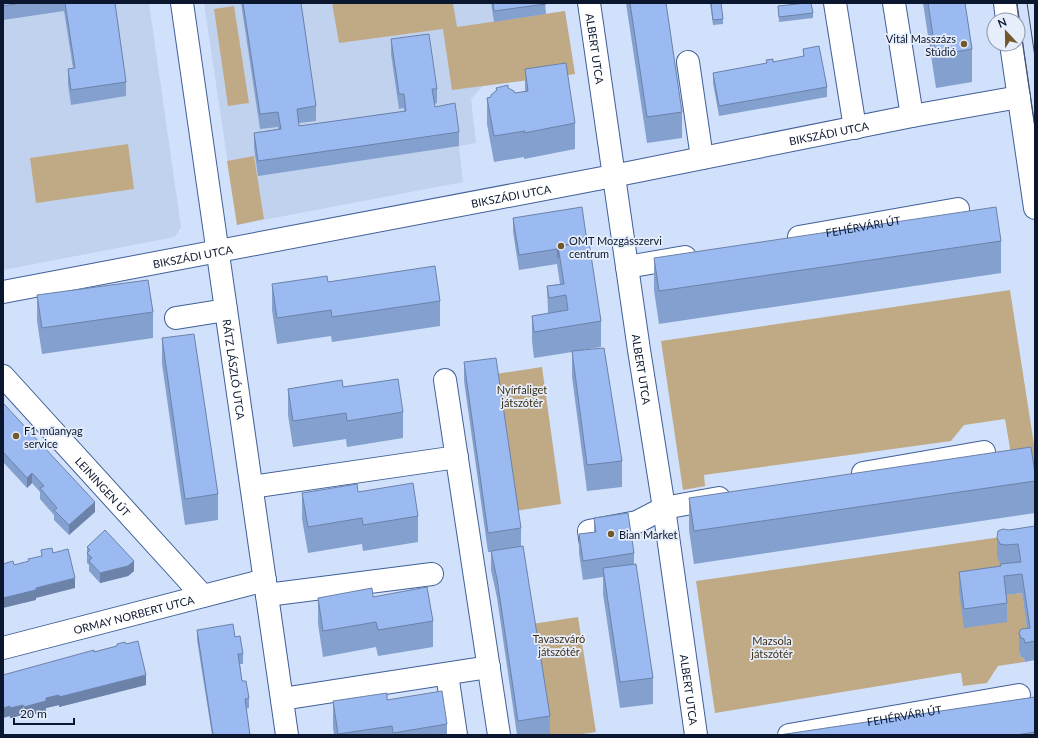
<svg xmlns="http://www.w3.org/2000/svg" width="1038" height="738" font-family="Lato,sans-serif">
	<rect width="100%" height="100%" fill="#d1e1fb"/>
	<!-- built -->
	<path fill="#c1d2ee" d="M3,3H149L181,227L175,237L3,270Z
		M204,3H544L546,14L565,11L575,74L483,86L471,99L476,143L459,146L463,182L237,225Z"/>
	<!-- green -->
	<path fill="#c0aa85" d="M332,3H453L457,27L565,11L575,74L452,90L443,29L339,43Z
		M234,6L249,103L228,106L214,9Z
		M128,144L134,189L36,203L30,158Z
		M254,156L264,219L237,225L227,161Z
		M1010,290L1035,451V462L1013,466L1005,419L964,425L951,441L704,475L705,486L683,490L661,341Z
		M542,367L561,504L515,511L496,374Z
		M1035,532L1006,564L1004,595L1022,593L1030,647L1020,650L1019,652L1021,657L1024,658L1025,662L998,666L987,683L963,686L961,673H958L715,713L696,581Z
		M578,617L596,732L576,735H550L532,624Z"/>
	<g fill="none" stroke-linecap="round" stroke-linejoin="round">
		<defs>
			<g id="minor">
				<path id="s1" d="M182,3L287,735"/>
				<path id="s2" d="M589,3L639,350L664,508L696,735"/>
				<path d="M835,3L855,128"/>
				<path d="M894,3L912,116"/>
				<path d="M1005,3L1007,20"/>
				<path d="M1011,44L1035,208"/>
				<path d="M688,62L702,158"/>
				<path id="s3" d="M799,237L958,209"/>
				<path d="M627,267L685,257"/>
				<path id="s4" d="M3,292L613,176L912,116L1019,97"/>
				<path d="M176,318L226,310"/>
				<path id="s5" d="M3,376L203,596"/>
				<path d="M445,380L499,735"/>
				<path d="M863,473L984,452"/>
				<path d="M252,487L457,457"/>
				<path d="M592,551L589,531L637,522L664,508L719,498"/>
				<path d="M267,595L432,574"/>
				<path id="s6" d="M3,648L265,580"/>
				<path d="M447,674L456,735"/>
				<path d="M282,699L489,667"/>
				<path id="s7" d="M789,735L1019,695"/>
			</g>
		</defs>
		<!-- minor casing -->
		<use href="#minor" stroke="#406098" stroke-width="24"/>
		<!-- minor -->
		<use href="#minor" stroke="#fff" stroke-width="22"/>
		<!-- tram -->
		<path stroke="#435169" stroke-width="1" d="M1017,3L1035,127
			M1027,3L1035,57"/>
	</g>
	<!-- wall -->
	<path fill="#84a0cf" d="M3,3H115L126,82V96L71,105L68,84V69L73,68L64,11L3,20Z
		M241,3H301L316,106V121L299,123V126L404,111V108L399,109L391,54V39L437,89V103L434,104L435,107L459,132V146L258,176L254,148V133L278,129V127L260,129Z
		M491,3H545L546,14L494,22Z
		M626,3H666L682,112V138L647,143Z
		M710,3H721L723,19V24L713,25Z
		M923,3H965L972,49V82L936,88Z
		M778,6L813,13V18L779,22Z
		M803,49L827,87V97L719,116L713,83V73L766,64V60L773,62L803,57Z
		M525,69L575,123V149L524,159V157L494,162L487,124V98L491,97L496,90V88H508L515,93L525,92Z
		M513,218L587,242L601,321V347L583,350L622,461V487L587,491L572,377V352L534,358L532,341V316L548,313L547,286L560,284L557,264L519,270L513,232Z
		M1001,241V273L659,324L654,290V258Z
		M328,282L440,301V326L332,342L331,336L277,344L272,310V284Z
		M37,295L153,312V338L42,354L37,321Z
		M162,338L218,494V520L185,525L162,364Z
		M464,362L521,528V546L550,716V735H517L497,598L491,570V552H488L464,381Z
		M343,387L403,412V438L347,447L346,439L293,447L288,415V389Z
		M3,403L95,512L69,535L54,520V515L40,499V492L32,483L27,488L3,462Z
		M1035,474V513L694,564L689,530V498Z
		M358,492L418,516V542L363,551L362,544L308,553L302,519V493Z
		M594,518L634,553V564L653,678V704L620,708L603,594V577L583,580L579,553V534L594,532Z
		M1035,526V660L1025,662L1024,658L1021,657L1019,652V633L1027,628L1022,593L1006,595L1007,603V622L964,628L959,591V572L1000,566L1004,564L1000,563L997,557V538L1009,530Z
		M87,547L134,571L128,576L100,583L89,571V565L87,563Z
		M373,597L433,621V647L378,656L376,647L323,657L318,624V598Z
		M197,630L235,637L243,654V664H240L242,681L249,698V708L246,709L250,735H212L197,640Z
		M117,644H126L146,685L59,707V705L46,708V711L24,717L23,715L10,718L3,675L117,646Z
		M1035,697V735H779Z
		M387,700L447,724V735H334L333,727V701Z"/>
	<!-- shaded-wall -->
	<path fill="#6c82a9" d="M32,473V483L27,488V478Z
		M95,502V512L69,535V525Z
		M134,561V571L128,576L100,583V573Z
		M75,578V588L36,598V600L3,608V598L36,588Z
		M146,675V685L59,707V697Z
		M59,695V705L46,708V711L24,717V707L46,698Z
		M23,705V715L10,718V708Z
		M10,706V716L3,718V708Z"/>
	<!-- building -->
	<path fill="#9abaf1" stroke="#6c82a9" d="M3,3H21L3,6Z
		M65,3H115L126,82L71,90L68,69L75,68Z
		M243,3H301L316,106L297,109L299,126L406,111L404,94H399L391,39L429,34L437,89H432L435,107L455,103L459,132L258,161L254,133L281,129L278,112L260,114Z
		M493,3H545L546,4L494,11Z
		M630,3H666L682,112L647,117Z
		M711,3H721L723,19L713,20Z
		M806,3H811L813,13L779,17L778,6Z
		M928,3H965L972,49L936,55Z
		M819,46L827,87L719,106L713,73L767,63L766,60L773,59V62L804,56L803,49Z
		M566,63L575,123L524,133L525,131L494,136L487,98L491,97V95L497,90L496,88L508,85V88L514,91L515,93L528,91L525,69Z
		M582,207L587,242L558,246V258L557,249L519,255L513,218Z
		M996,207L1001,241L659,291L654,258Z
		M589,242L601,321L534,332L532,316L568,310L566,295L549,298L547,286L564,284L558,246Z
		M435,266L440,301L332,317L331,310L277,318L272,284L327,276L328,282Z
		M148,280L153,312L42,328L37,295Z
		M194,334L218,494L185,499L162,338Z
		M604,348L622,461L587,465L572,351Z
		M496,358L521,528L488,533L464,362Z
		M398,379L403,412L347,421L346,413L293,421L288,389L342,380L343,387Z
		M3,403L95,502L69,525L54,510L57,508L40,488L44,486L32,473L27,478L3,452Z
		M1031,447L1035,474V481L694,531L689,498Z
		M413,483L418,516L363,525L362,518L308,527L302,493L357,484L358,492Z
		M628,513L634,553L583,561L579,534L596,532L594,518Z
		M1035,526V641L1025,643L1024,639L1021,638L1019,633L1021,629L1030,628L1022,574L1004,576L1007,603L964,609L959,572L1001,566L1000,564L1021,562L1018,544L1006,545L1000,544L997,538L998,531L1003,529L1009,530Z
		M105,530L134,561L128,566L100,573L89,561L92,558L87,553L90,550L87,547Z
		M523,546L550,716L518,721L497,579L491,551Z
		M52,548L53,553L68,549L75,578L36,588V590L3,598V567H4L3,564L13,561L14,565L29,561L28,559L42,556L41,550Z
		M636,564L653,678L620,682L603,568Z
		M427,587L433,621L378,630L376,622L323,631L318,598L372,588L373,597Z
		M233,624L235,637L240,636L243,654H238L242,681H246L249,698L245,699L250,735H213L197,630Z
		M138,641L146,675L59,697V695L46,698V701L24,707L23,705L10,708V706L3,708V675L94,650V652L117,646V644L125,642L126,644Z
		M442,691L447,724L393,733L392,726L338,734L333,701L387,693V700Z
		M1035,697V732L1016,735H779Z"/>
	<!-- markers -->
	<g fill="#72592a" stroke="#e6edfb" stroke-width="1.5">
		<circle cx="964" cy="44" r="4"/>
		<circle cx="561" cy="246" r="4"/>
		<circle cx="16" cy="436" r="4"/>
		<circle cx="611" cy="534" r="4"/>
	</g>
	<g text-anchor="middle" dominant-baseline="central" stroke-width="3.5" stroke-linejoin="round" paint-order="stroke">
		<!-- poi labels -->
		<g font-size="11" fill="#0a172e" stroke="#e6edfb" text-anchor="start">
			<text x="956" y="38" text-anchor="end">Vitál Masszázs<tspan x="956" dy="13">Stúdió</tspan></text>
			<text x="569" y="240">OMT Mozgásszervi<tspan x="569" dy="13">centrum</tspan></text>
			<text x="24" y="430">F1 műanyag<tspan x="24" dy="13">service</tspan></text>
			<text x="619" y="534">Bian Market</text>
		</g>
		<!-- street labels -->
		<g font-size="11" fill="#0a172e" stroke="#e6edfb">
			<text stroke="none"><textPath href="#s2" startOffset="46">ALBERT UTCA</textPath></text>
			<text stroke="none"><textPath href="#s4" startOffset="841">BIKSZÁDI UTCA</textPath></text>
			<text stroke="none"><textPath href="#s4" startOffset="517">BIKSZÁDI UTCA</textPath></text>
			<text stroke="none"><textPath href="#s3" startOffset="65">FEHÉRVÁRI ÚT</textPath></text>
			<text stroke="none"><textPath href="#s4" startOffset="193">BIKSZÁDI UTCA</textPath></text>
			<text stroke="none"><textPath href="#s1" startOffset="370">RÁTZ LÁSZLÓ UTCA</textPath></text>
			<text stroke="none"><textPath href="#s2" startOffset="370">ALBERT UTCA</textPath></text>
			<text stroke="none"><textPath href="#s5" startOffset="149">LEININGEN ÚT</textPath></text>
			<text stroke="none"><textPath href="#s6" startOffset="135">ORMAY NORBERT UTCA</textPath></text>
			<text stroke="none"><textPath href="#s2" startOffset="694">ALBERT UTCA</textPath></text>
			<text stroke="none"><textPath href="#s7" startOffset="117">FEHÉRVÁRI ÚT</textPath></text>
		</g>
		<!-- park labels -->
		<g font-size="11" fill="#3d2e13" stroke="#e6edfb">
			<text x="522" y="389">Nyírfaliget<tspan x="522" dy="13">játszótér</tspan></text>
			<text x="559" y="638">Tavaszváró<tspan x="559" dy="13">játszótér</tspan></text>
			<text x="772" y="640">Mazsola<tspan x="772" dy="13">játszótér</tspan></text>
		</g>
	</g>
	<!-- border -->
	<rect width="1038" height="738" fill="none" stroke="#0a172e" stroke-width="8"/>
	<!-- north arrow -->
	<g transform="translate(1006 32) rotate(338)"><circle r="19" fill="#e6edfb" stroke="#8e97a9"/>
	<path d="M0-3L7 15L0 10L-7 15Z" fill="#72592a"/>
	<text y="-6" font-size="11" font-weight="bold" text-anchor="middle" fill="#0a172e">N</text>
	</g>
	<!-- scale -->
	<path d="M14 718v6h60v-6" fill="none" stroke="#0a172e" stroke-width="2"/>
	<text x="20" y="718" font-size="12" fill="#0a172e" stroke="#e6edfb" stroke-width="3" paint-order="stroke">20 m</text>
</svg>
